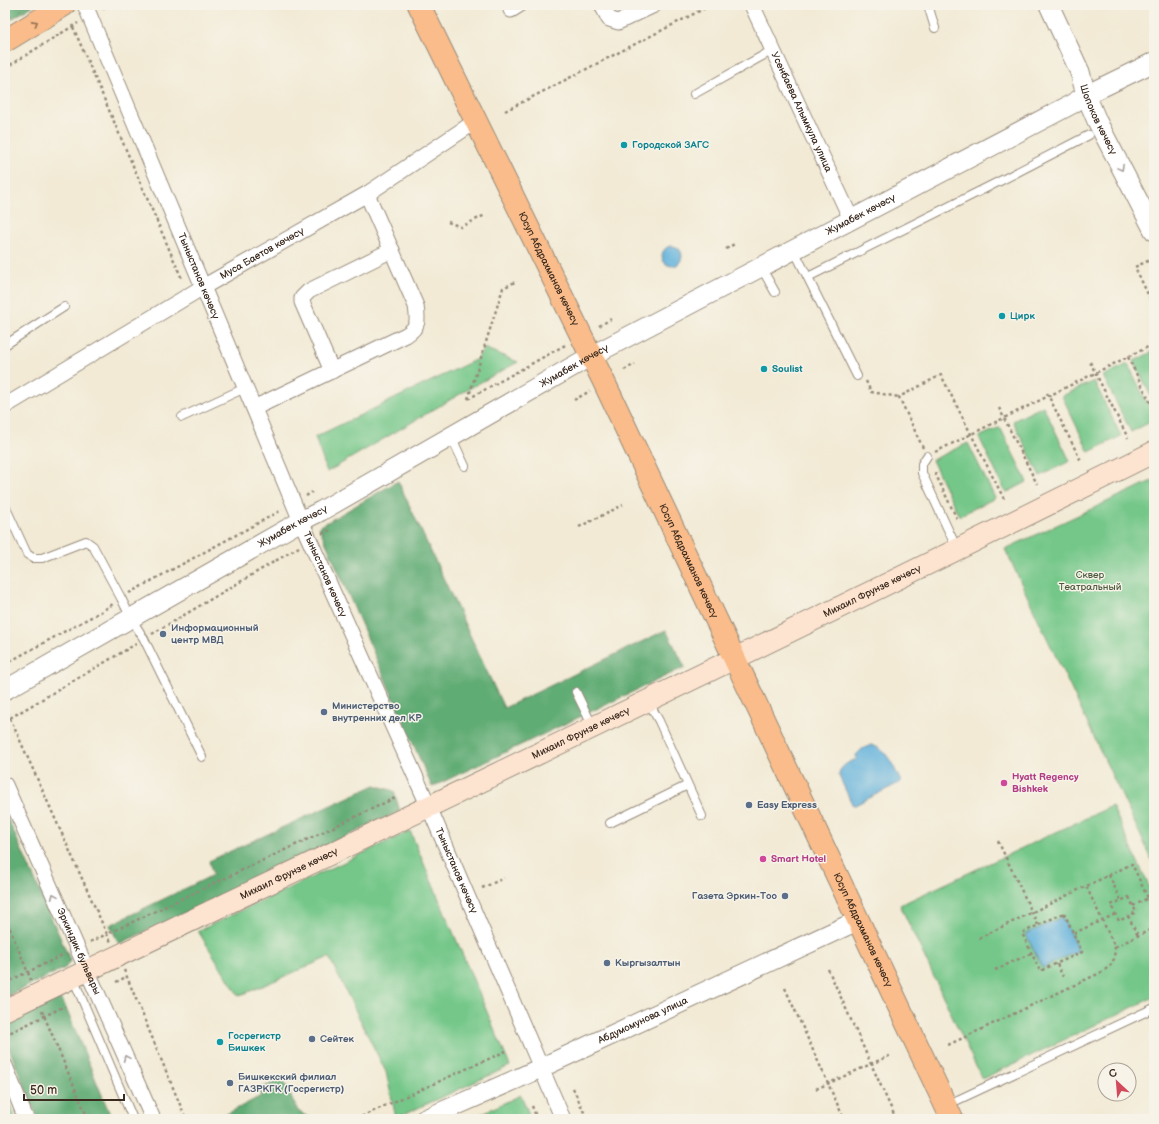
<svg xmlns="http://www.w3.org/2000/svg" width="1159" height="1124" font-family="'Balsamiq Sans',sans-serif">
	<rect width="100%" height="100%" fill="#f7f3e8"/>
	<filter id="ink" filterUnits="userSpaceOnUse"><feTurbulence type="fractalNoise" baseFrequency=".025" numOctaves="2"/><feDisplacementMap in="SourceGraphic" scale="8" xChannelSelector="R" yChannelSelector="G"/><feConvolveMatrix kernelMatrix="1 2 1 2 8 2 1 2 1" color-interpolation-filters="sRGB"/></filter>
	<filter id="wash" filterUnits="userSpaceOnUse"><feTurbulence type="fractalNoise" baseFrequency=".012" numOctaves="4" result="noise"/><feDisplacementMap in="SourceGraphic" scale="16" xChannelSelector="R" yChannelSelector="G"/><feGaussianBlur stdDeviation="0.9" result="paint"/><feColorMatrix in="noise" values="0 0 0 0 0 0 0 0 0 0 0 0 0 0 0 0 0 1.4 0 .05"/><feComposite in="paint" operator="in"/></filter>
	<g filter="url(#wash)">
		<rect width="100%" height="100%" fill="#f2ead5"/>
		<!-- green -->
		<path fill="#75c789" stroke="#587854" d="M484,348L518,362L472,387L327,472L315,437L477,359Z
			M1154,351V403L1134,361Z
			M1128,364L1154,417V420L1131,432L1103,376Z
			M1094,381L1121,436L1089,452L1062,396Z
			M1043,406L1070,461L1040,476L1013,421Z
			M1000,427L1027,482L1006,493L979,437Z
			M968,443L995,498L959,516L932,460Z
			M1154,480V864L1005,549Z
			M1112,806L1154,897V997L982,1079L900,905Z
			M410,831L510,1066L396,1118L386,1072L329,957L239,996L198,931Z
			M5,1093L16,1119H5Z
			M521,1095L531,1119H470Z"/>
		<!-- forest -->
		<path fill="#60ac75" stroke="#4e6b4a" d="M5,5H34L5,23Z
			M398,481L504,708L666,630L685,667L432,787L319,527Z
			M375,785L394,791L400,811L119,944L110,925L213,875L209,861Z
			M5,812L70,960L69,963L65,968L5,997Z
			M56,998L62,1000L65,1006L112,1119H38L5,1039V1022Z
			M283,1079L297,1109L298,1111L311,1119H221L223,1116L261,1096L259,1089Z"/>
		<!-- water -->
		<path fill="#60b1db" stroke="#4e6e7c" d="M662 256a10 10 0 1 1 20 0a10 10 0 1 1-20 0Z
			M871,745C888,749 894,768 901,782L853,806L839,776C839,766 849,762 857,759L856,755L862,749Z
			M1062,917L1078,951L1042,968L1026,934Z"/>
	</g>
	<g filter="url(#ink)">
		<g fill="none" stroke-linecap="round" stroke-linejoin="round">
			<defs>
				<path id="service" d="M928,5L935,28
					M694,94L773,50
					M794,250L857,376
					M761,267L775,292
					M808,277L1002,180L1089,135
					M5,345L39,323L64,307
					M182,417L245,388
					M451,436L465,466
					M927,456L922,464V473L957,549
					M5,506L27,554L33,558H42L86,541L93,546L121,598L131,618L144,639L202,757
					M576,692L593,727
					M648,701L659,721L702,816
					M610,823L688,785
					M73,978L133,1119
					M947,1105L1154,1008"/>
				<g id="minor">
					<path id="s1" d="M85,5L301,521L429,807L563,1119"/>
					<path d="M602,5L609,19L618,22L654,5"/>
					<path id="s2" d="M752,5L851,219"/>
					<path d="M511,10L519,5"/>
					<path d="M332,371L302,302V298L309,291L392,250"/>
					<path id="s3" d="M5,406L203,287L367,194L476,121"/>
					<path d="M254,408L406,335C419,327 418,320 416,306L367,194"/>
					<path id="s4" d="M5,785L153,1119"/>
					<path d="M5,1066L26,1119"/>
				</g>
				<g id="tertiary">
					<path id="s5" d="M1049,5L1080,72L1086,95L1097,121L1154,231"/>
					<path id="s6" d="M5,690L301,521L321,511L591,356L1072,104L1086,95L1154,62"/>
					<path id="s7" d="M425,1119L519,1078L859,920"/>
				</g>
				<g id="secondary">
					<path id="s8" d="M5,1010C389,826 773,642 1154,452"/>
				</g>
				<g id="primary">
					<path id="s9" d="M419,5L604,382L952,1119"/>
					<path d="M5,41L64,5"/>
				</g>
			</defs>
			<!-- service casing -->
			<use href="#service" stroke="#968a7a" stroke-width="10"/>
			<!-- minor casing -->
			<use href="#minor" stroke="#968a7a" stroke-width="17"/>
			<!-- tertiary casing -->
			<use href="#tertiary" stroke="#968a7a" stroke-width="21"/>
			<!-- secondary casing -->
			<use href="#secondary" stroke="#968a7a" stroke-width="23"/>
			<!-- primary casing -->
			<use href="#primary" stroke="#968a7a" stroke-width="24"/>
			<!-- path -->
			<path stroke="#968a7a" stroke-width="2.5" stroke-dasharray="3 3" stroke-linecap="butt" d="M17,5L20,11
				M102,9L109,5
				M73,27L182,279
				M5,68L78,23
				M505,111L711,5
				M448,222L461,227L485,215
				M726,249L736,243
				M1154,258L1135,267L1154,307
				M599,326L611,319
				M1128,357L1154,410
				M1090,362L1128,438
				M624,370L635,364
				M866,381L871,392L899,397
				M1047,393L1081,461
				M468,399L503,288L517,281
				M468,399L567,344
				M574,400L590,391
				M999,408L1037,484
				M923,448L899,397L941,375L1004,499
				M935,452L1154,344
				M935,473L958,521
				M306,496L312,492
				M579,527L623,505
				M322,534L330,530
				M129,593L282,510
				M152,634L299,547
				M5,664L104,610L113,604
				M5,707L107,934L397,797
				M5,721L136,644
				M998,841L1038,925
				M1109,875L1121,901
				M482,888L504,878
				M1129,897L1136,912L1119,921L1111,905Z
				M1133,906L1148,898
				M1064,913L1082,952L1040,971L1022,933Z
				M1128,916L1138,936
				M5,917L31,980
				M1074,933L1116,914
				M979,938L1132,864L1154,911
				M90,942L107,934L111,942
				M1115,947L1154,928
				M1057,964L1063,977
				M828,969L896,1119
				M124,970L186,1119
				M995,970L1032,953
				M116,982L126,977
				M5,983L65,954
				M785,988L844,1119
				M42,1011L88,1119
				M5,1035L65,1006
				M948,1045L1102,972L1110,966L1114,959L1115,947L1086,886
				M573,1088L587,1119
				M816,1089L891,1055
				M532,1106L537,1119
				M514,1114V1119
				M356,1119L506,1051"/>
			<!-- service -->
			<use href="#service" stroke="#fff" stroke-width="8"/>
			<!-- minor -->
			<use href="#minor" stroke="#fff" stroke-width="15"/>
			<!-- tertiary -->
			<use href="#tertiary" stroke="#fff" stroke-width="19"/>
			<!-- secondary -->
			<use href="#secondary" stroke="#fde4d0" stroke-width="21"/>
			<!-- primary -->
			<use href="#primary" stroke="#f9bc8a" stroke-width="22"/>
		</g>
		<!-- one-way arrows -->
		<defs><path id="oneway-chevron" d="M-2-3.5L2.5 0L-2 3.5" fill="none" stroke-width="1.6" stroke-linecap="round" stroke-linejoin="round"/></defs>
		<use stroke="#906c4f" href="#oneway-chevron" transform="translate(35 23) rotate(-31)"/>
		<g stroke="#a79f9a">
			<use href="#oneway-chevron" transform="translate(1121 168) rotate(62)"/>
			<use href="#oneway-chevron" transform="translate(54 896) rotate(-114)"/>
			<use href="#oneway-chevron" transform="translate(126 1058) rotate(-114)"/>
		</g>
	</g>
	<!-- markers -->
	<g fill="#0f9aa8" stroke="#f7f3e8" stroke-width="1.5">
		<circle cx="624" cy="145" r="4"/>
		<circle cx="1002" cy="316" r="4"/>
		<circle cx="764" cy="369" r="4"/>
		<circle cx="220" cy="1042" r="4"/>
	</g>
	<g fill="#5c6f8a" stroke="#f7f3e8" stroke-width="1.5">
		<circle cx="163" cy="634" r="4"/>
		<circle cx="324" cy="712" r="4"/>
		<circle cx="749" cy="805" r="4"/>
		<circle cx="785" cy="896" r="4"/>
		<circle cx="607" cy="963" r="4"/>
		<circle cx="312" cy="1039" r="4"/>
		<circle cx="230" cy="1083" r="4"/>
	</g>
	<g fill="#d1479c" stroke="#f7f3e8" stroke-width="1.5">
		<circle cx="1004" cy="783" r="4"/>
		<circle cx="763" cy="859" r="4"/>
	</g>
	<g text-anchor="middle" dominant-baseline="central" stroke-width="3" stroke-linejoin="round" paint-order="stroke">
		<!-- street labels -->
		<g font-size="10" fill="#3b2a1e" stroke="#f7f3e8">
			<text stroke="none"><textPath href="#s2" startOffset="118">Усенбаева Алымкула улица</textPath></text>
			<text stroke="none"><textPath href="#s5" startOffset="125">Шопоков көчөсү</textPath></text>
			<text stroke="none"><textPath href="#s6" startOffset="979">Жумабек көчөсү</textPath></text>
			<text stroke="none"><textPath href="#s3" startOffset="299">Муса Баетов көчөсү</textPath></text>
			<text stroke="none"><textPath href="#s9" startOffset="294">Юсуп Абдрахманов көчөсү</textPath></text>
			<text stroke="none"><textPath href="#s1" startOffset="294">Тыныстанов көчөсү</textPath></text>
			<text stroke="none"><textPath href="#s6" startOffset="655">Жумабек көчөсү</textPath></text>
			<text stroke="none"><textPath href="#s6" startOffset="331">Жумабек көчөсү</textPath></text>
			<text stroke="none"><textPath href="#s9" startOffset="618">Юсуп Абдрахманов көчөсү</textPath></text>
			<text stroke="none"><textPath href="#s1" startOffset="618">Тыныстанов көчөсү</textPath></text>
			<text stroke="none"><textPath href="#s8" startOffset="963">Михаил Фрунзе көчөсү</textPath></text>
			<text stroke="none"><textPath href="#s8" startOffset="639">Михаил Фрунзе көчөсү</textPath></text>
			<text stroke="none"><textPath href="#s1" startOffset="942">Тыныстанов көчөсү</textPath></text>
			<text stroke="none"><textPath href="#s8" startOffset="315">Михаил Фрунзе көчөсү</textPath></text>
			<text stroke="none"><textPath href="#s9" startOffset="1026">Юсуп Абдрахманов көчөсү</textPath></text>
			<text stroke="none"><textPath href="#s4" startOffset="182">Эркиндик бульвары</textPath></text>
			<text stroke="none"><textPath href="#s7" startOffset="239">Абдумомунова улица</textPath></text>
		</g>
		<!-- culture labels -->
		<g font-size="10" font-weight="bold" fill="#0d838f" stroke="#f7f3e8" text-anchor="start">
			<text x="632" y="145">Городской ЗАГС</text>
			<text x="1010" y="316">Цирк</text>
			<text x="772" y="369">Soulist</text>
			<text x="228" y="1036">Госрегистр<tspan x="228" dy="12">Бишкек</tspan></text>
		</g>
		<!-- park labels -->
		<g font-size="10" fill="#4c593e" stroke="#f7f3e8">
			<text x="1090" y="575">Сквер<tspan x="1090" dy="12">Театральный</tspan></text>
		</g>
		<!-- service labels -->
		<g font-size="10" font-weight="bold" fill="#4e5e75" stroke="#f7f3e8" text-anchor="start">
			<text x="171" y="628">Информационный<tspan x="171" dy="12">центр МВД</tspan></text>
			<text x="332" y="706">Министерство<tspan x="332" dy="12">внутренних дел КР</tspan></text>
			<text x="757" y="805">Easy Express</text>
			<text x="777" y="896" text-anchor="end">Газета Эркин-Тоо</text>
			<text x="615" y="963">Кыргызалтын</text>
			<text x="320" y="1039">Сейтек</text>
			<text x="238" y="1077">Бишкекский филиал<tspan x="238" dy="12">ГАЗРКГК (Госрегистр)</tspan></text>
		</g>
		<!-- hotel labels -->
		<g font-size="10" font-weight="bold" fill="#b23c85" stroke="#f7f3e8" text-anchor="start">
			<text x="1012" y="777">Hyatt Regency<tspan x="1012" dy="12">Bishkek</tspan></text>
			<text x="771" y="859">Smart Hotel</text>
		</g>
	</g>
	<!-- margin -->
	<rect width="1159" height="1124" fill="none" stroke="#f7f3e8" stroke-width="20"/>
	<!-- north arrow -->
	<g transform="translate(1117 1082) rotate(334)"><circle r="19" fill="#f7f3e8" stroke="#aca397"/>
	<path d="M0-3L7 15L0 10L-7 15Z" fill="#d1495b"/>
	<text y="-6" font-size="11" font-weight="bold" text-anchor="middle" fill="#3b2a1e">С</text>
	</g>
	<!-- scale -->
	<path d="M24 1094v6h100v-6" fill="none" stroke="#3b2a1e" stroke-width="2"/>
	<text x="30" y="1094" font-size="12" fill="#3b2a1e" stroke="#f7f3e8" stroke-width="3" paint-order="stroke">50 m</text>
</svg>
